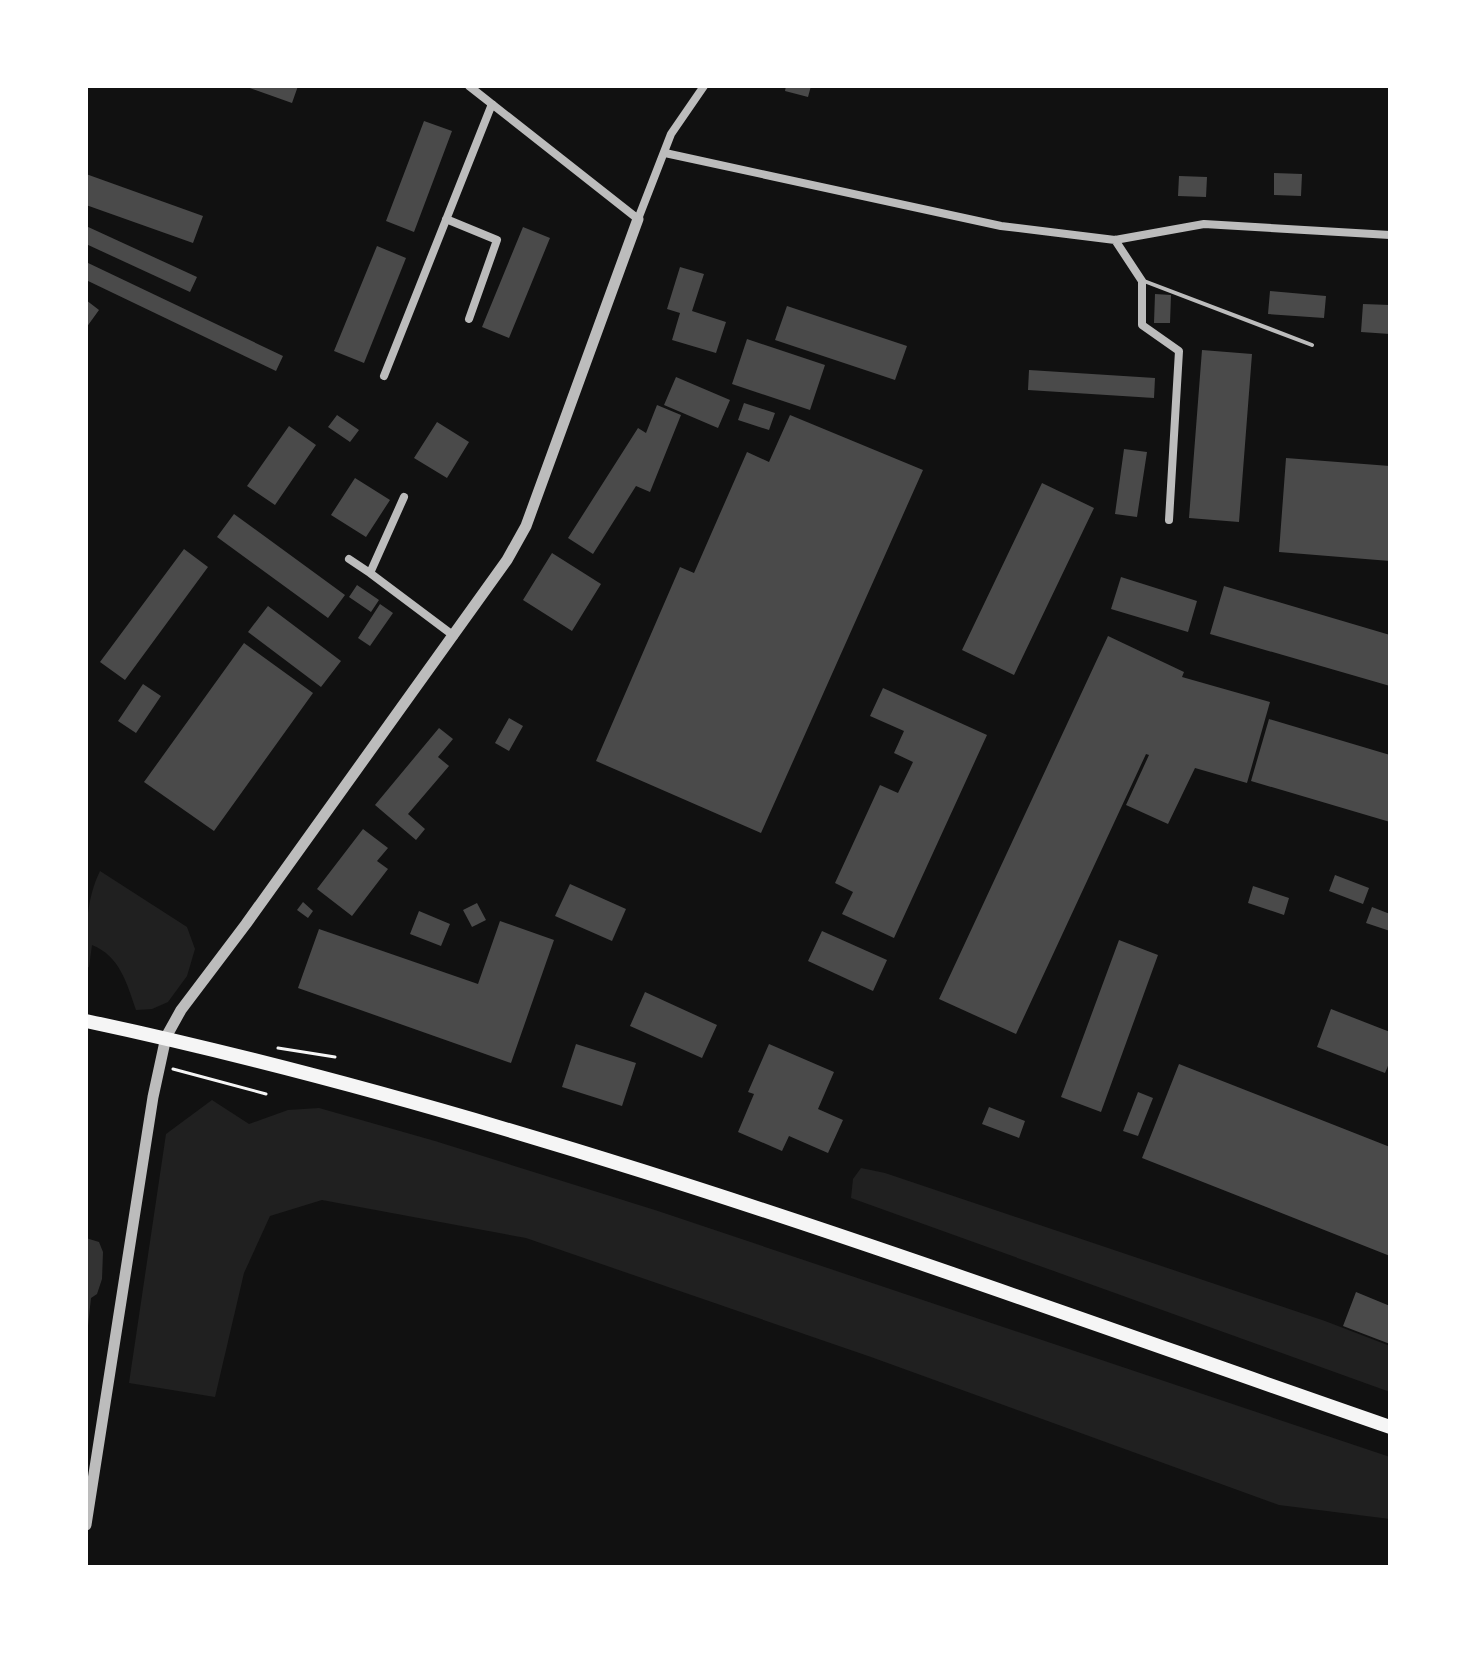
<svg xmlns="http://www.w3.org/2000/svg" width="1476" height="1653" font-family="Overpass,sans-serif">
	<rect width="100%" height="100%" fill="#111"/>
	<!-- green -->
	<path fill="#202020" d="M100,871L187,927L195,949L187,976L168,1002L152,1009L136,1010C127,984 120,956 92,945L89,967L86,968C86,935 85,902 100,871Z
		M212,1100L249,1124L288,1110L319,1108L435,1141L658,1211L1390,1457V1519L1279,1505L871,1357L526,1238L322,1200L270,1216L244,1273L215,1397L129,1383L166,1134Z
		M861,1168L885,1173L1325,1321L1390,1346V1392L851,1198L853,1179Z"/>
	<!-- water -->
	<path fill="#333" d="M86,1238L99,1242L103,1252L102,1279L97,1294L91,1298L86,1344Z"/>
	<!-- building -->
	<path fill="#4a4a4a" d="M244,86H298L292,103Z
		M786,86H811L808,97L785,91Z
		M424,121L452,131L414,232L386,221Z
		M1274,173L1302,174L1301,196L1274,195Z
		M86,174L203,216L193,243L86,205Z
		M1179,176L1207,177L1206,197L1178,196Z
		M86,226L197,277L190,292L86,244Z
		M523,227L550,238L509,338L482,327Z
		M377,246L406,258L364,363L334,351Z
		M86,262L283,356L276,371L86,280Z
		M680,267L704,274L692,311L726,322L716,353L672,340L680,313L667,309Z
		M1270,291L1326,296L1324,318L1268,314Z
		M1155,294L1171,295L1170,323H1154Z
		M86,300L99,310L86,328Z
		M1363,304L1390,305V334L1361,332Z
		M787,306L907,346L895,380L775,340Z
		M747,339L825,365L810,410L732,384Z
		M1202,350L1252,354L1239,522L1189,518Z
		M1029,370L1155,378L1154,398L1028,390Z
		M676,377L730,400L718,428L664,405Z
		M744,403L775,413L769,430L738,420Z
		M657,405L681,415L650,492L636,486L593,554L568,538L638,428L646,433Z
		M337,415L359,430L350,442L328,427Z
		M790,415L923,470L761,833L596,761L680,567L694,573L747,452L769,462Z
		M437,422L469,442L447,478L414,458Z
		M289,426L316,445L275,505L247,486Z
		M1124,449L1147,452L1137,517L1115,514Z
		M1286,458L1390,466V561L1279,552Z
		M355,478L390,500L366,537L331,515Z
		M1042,483L1094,508L1014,675L962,650Z
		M234,514L345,595L328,618L217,537Z
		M184,549L208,567L125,680L100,662Z
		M552,553L601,584L572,631L523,600Z
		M1121,577L1197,601L1188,632L1111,609Z
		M357,585L379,600L371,612L349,597Z
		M1224,586L1390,635V686L1210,634Z
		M380,604L393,613L370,646L358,638Z
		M268,606L341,661L321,687L248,632Z
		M1108,636L1184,672L1182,677L1270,702L1247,783L1195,768L1168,824L1126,805L1149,755L1146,754L1016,1034L939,999Z
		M244,643L313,693L214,831L144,782Z
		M143,684L161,696L136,733L118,721Z
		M883,688L987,735L894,938L842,914L853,892L835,883L880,785L898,793L913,762L894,753L904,731L870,716Z
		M509,718L523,726L509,751L495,743Z
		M1269,719L1390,755V822L1251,781Z
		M439,728L453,739L438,757L449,766L408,814L425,829L416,840L375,805Z
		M363,829L388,848L377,861L388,869L352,916L317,889Z
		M1335,875L1369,888L1363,904L1329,891Z
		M570,884L626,909L612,941L555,916Z
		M1253,886L1289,898L1284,915L1248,903Z
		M303,902L313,911L308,918L297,910Z
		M477,903L486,920L472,927L463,910Z
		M1372,907L1390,914V931L1366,923Z
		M419,911L450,924L441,946L410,934Z
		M500,921L554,940L511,1063L298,988L319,929L478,984Z
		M822,931L887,960L873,991L808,961Z
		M1119,940L1158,955L1101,1112L1061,1097Z
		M645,992L717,1025L702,1058L630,1026Z
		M1331,1009L1390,1032V1061L1385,1073L1317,1047Z
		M576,1044L636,1063L622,1106L562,1087Z
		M769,1044L834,1072L818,1109L843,1120L828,1153L789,1136L782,1151L738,1132L754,1094L748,1092Z
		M1179,1064L1390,1147V1256L1142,1158Z
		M1138,1092L1153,1098L1138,1136L1123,1131Z
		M989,1107L1025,1121L1019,1138L982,1124Z
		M1356,1292L1390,1306V1344L1343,1326Z"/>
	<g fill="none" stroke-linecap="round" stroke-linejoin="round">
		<!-- path -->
		<path stroke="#f5f5f5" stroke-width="3" d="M278,1048L335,1057
			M173,1069L266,1094"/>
		<!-- service -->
		<path stroke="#bcbcbc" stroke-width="4" d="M1144,281L1312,345"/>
		<!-- minor -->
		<path stroke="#bcbcbc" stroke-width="8" d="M469,86L638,219L671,134L704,86
			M665,153L1001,226L1115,240L1204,224L1390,235
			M446,219L497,240L469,319
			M1115,240L1142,281V325L1179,351L1169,520
			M384,376L492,104
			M349,559L370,573L454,636
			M370,573L404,497"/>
		<!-- tertiary -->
		<path stroke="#bcbcbc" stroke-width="11" d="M86,1525L153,1097L166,1037L181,1010L246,924L507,560L526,526L638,219"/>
		<!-- primary -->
		<path stroke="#f5f5f5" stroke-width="14" d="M86,1021C532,1116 960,1278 1390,1427"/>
	</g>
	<!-- border -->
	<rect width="1476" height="1653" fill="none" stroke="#ffffff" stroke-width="176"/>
</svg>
